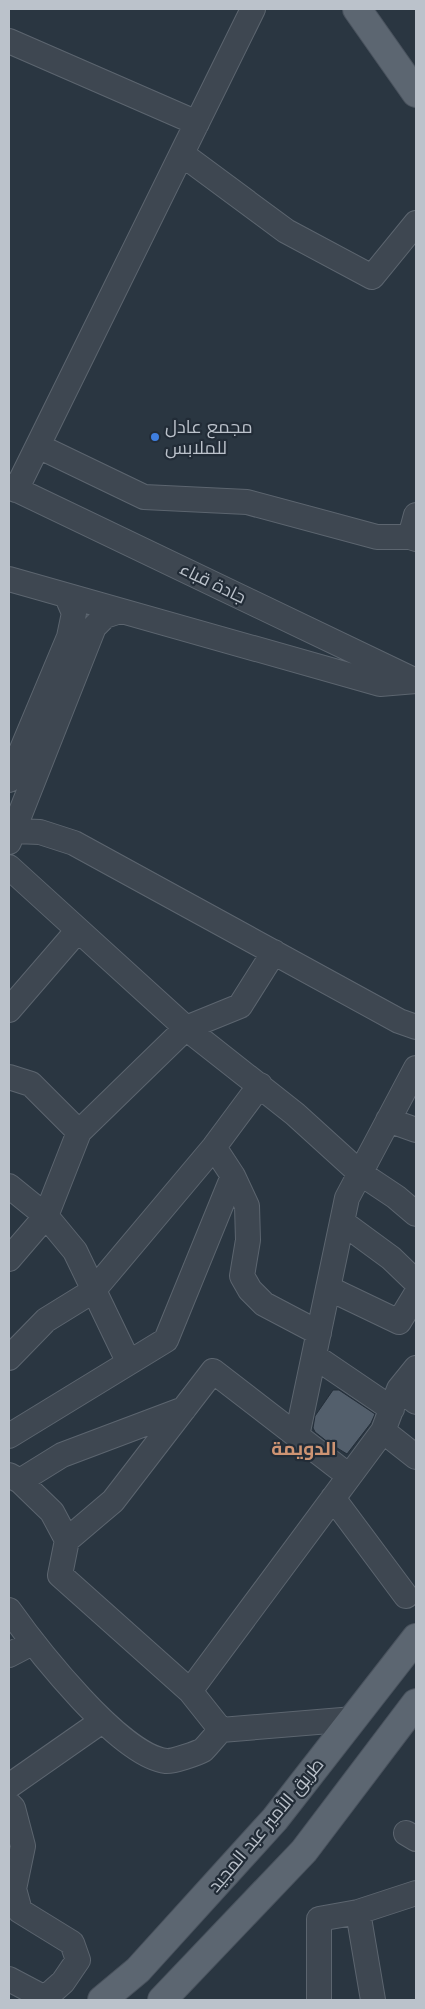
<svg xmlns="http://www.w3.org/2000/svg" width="425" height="2009" font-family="Arial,Cairo,sans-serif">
	<rect width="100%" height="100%" fill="#2a3641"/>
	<!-- building -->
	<path fill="#535f6c" stroke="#242e39" d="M333,1390H339L375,1414L371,1423L347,1454L329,1443L315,1432L313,1428L315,1416Z"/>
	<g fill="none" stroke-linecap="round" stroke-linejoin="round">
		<defs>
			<path id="minor" d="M9,41L197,123
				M182,154L286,231L372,277L416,223
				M38,446L144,497L247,502L377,537H410L416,539
				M9,486L416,681
				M16,490L253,9
				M410,537L416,515
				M9,579L380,684L416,681
				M9,780L69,637L74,613L67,597
				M14,831L40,832L74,843L399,1021L416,1027
				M9,842L94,627L105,616L120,611
				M9,867L186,1028L295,1114L360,1173L396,1197L416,1214
				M9,1010L78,930
				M9,1077L31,1084L79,1132
				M388,1120L416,1130
				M233,1176L247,1206L248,1240L242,1276L250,1290L264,1304L319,1333
				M9,1186L46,1216L75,1251L128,1361
				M342,1222L391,1258L416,1282
				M9,1259L46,1216L79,1132L186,1028L240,1006L274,952
				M328,1288L399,1322L416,1294
				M314,1356L392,1409
				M9,1358L46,1320L93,1291L214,1147L260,1085
				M399,1389L416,1402
				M383,1431L416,1457
				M9,1436L166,1340L233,1176L214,1147
				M297,1436L347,1198L416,1068
				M9,1475L20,1481L52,1512L67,1540L60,1575L190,1691L221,1730L354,1719
				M20,1481L62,1455L184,1409
				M333,1498L406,1596
				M67,1540L113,1501L213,1371L349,1476
				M9,1610C36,1648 120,1756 166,1761C172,1762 198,1753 203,1750C209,1744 215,1736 221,1730
				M9,1655L32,1643
				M190,1691L383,1431L399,1389L416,1368
				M9,1786L102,1721
				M9,1804L13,1808L23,1846L14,1889L20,1911L72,1943L78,1960L63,1982L45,1998L9,1979
				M406,1833L416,1839
				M358,1912L373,2000
				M319,2000V1919L358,1912L416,1893"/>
			<path id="major" d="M357,9L416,93
				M102,2000L138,1970L275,1819L416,1638
				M162,2000L304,1851L416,1703"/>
		</defs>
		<!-- minor casing -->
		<use href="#minor" stroke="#5c656f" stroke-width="26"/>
		<!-- major casing -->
		<use href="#major" stroke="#4a535e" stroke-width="30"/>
		<!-- minor -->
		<use href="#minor" stroke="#3e4751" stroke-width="24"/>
		<!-- major -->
		<use href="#major" stroke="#5c6671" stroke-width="28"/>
	</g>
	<!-- markers -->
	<circle fill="#3f7fe0" stroke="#222c37" stroke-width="2" cx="155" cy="437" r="5"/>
	<g text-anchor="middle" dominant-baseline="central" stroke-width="4.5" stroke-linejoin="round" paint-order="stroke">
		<!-- poi labels -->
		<g font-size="18" fill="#bbc2cb" stroke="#222c37" text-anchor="start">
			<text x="165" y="427">مجمع عادل<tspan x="165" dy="21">للملابس</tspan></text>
		</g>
		<!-- street labels -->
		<g font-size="18" fill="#bbc2cb" stroke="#222c37">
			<text transform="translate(213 583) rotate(26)">جادة قباء</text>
			<text transform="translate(266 1825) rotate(-50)">طريق الأمير عبد المجيد</text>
		</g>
		<!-- neighbourhood labels -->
		<g font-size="19" font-weight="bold" fill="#ce9473" stroke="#222c37">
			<text x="304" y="1448">الدويمة</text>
		</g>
	</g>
	<!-- border -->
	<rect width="425" height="2009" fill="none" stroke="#bbc2cb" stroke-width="20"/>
</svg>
